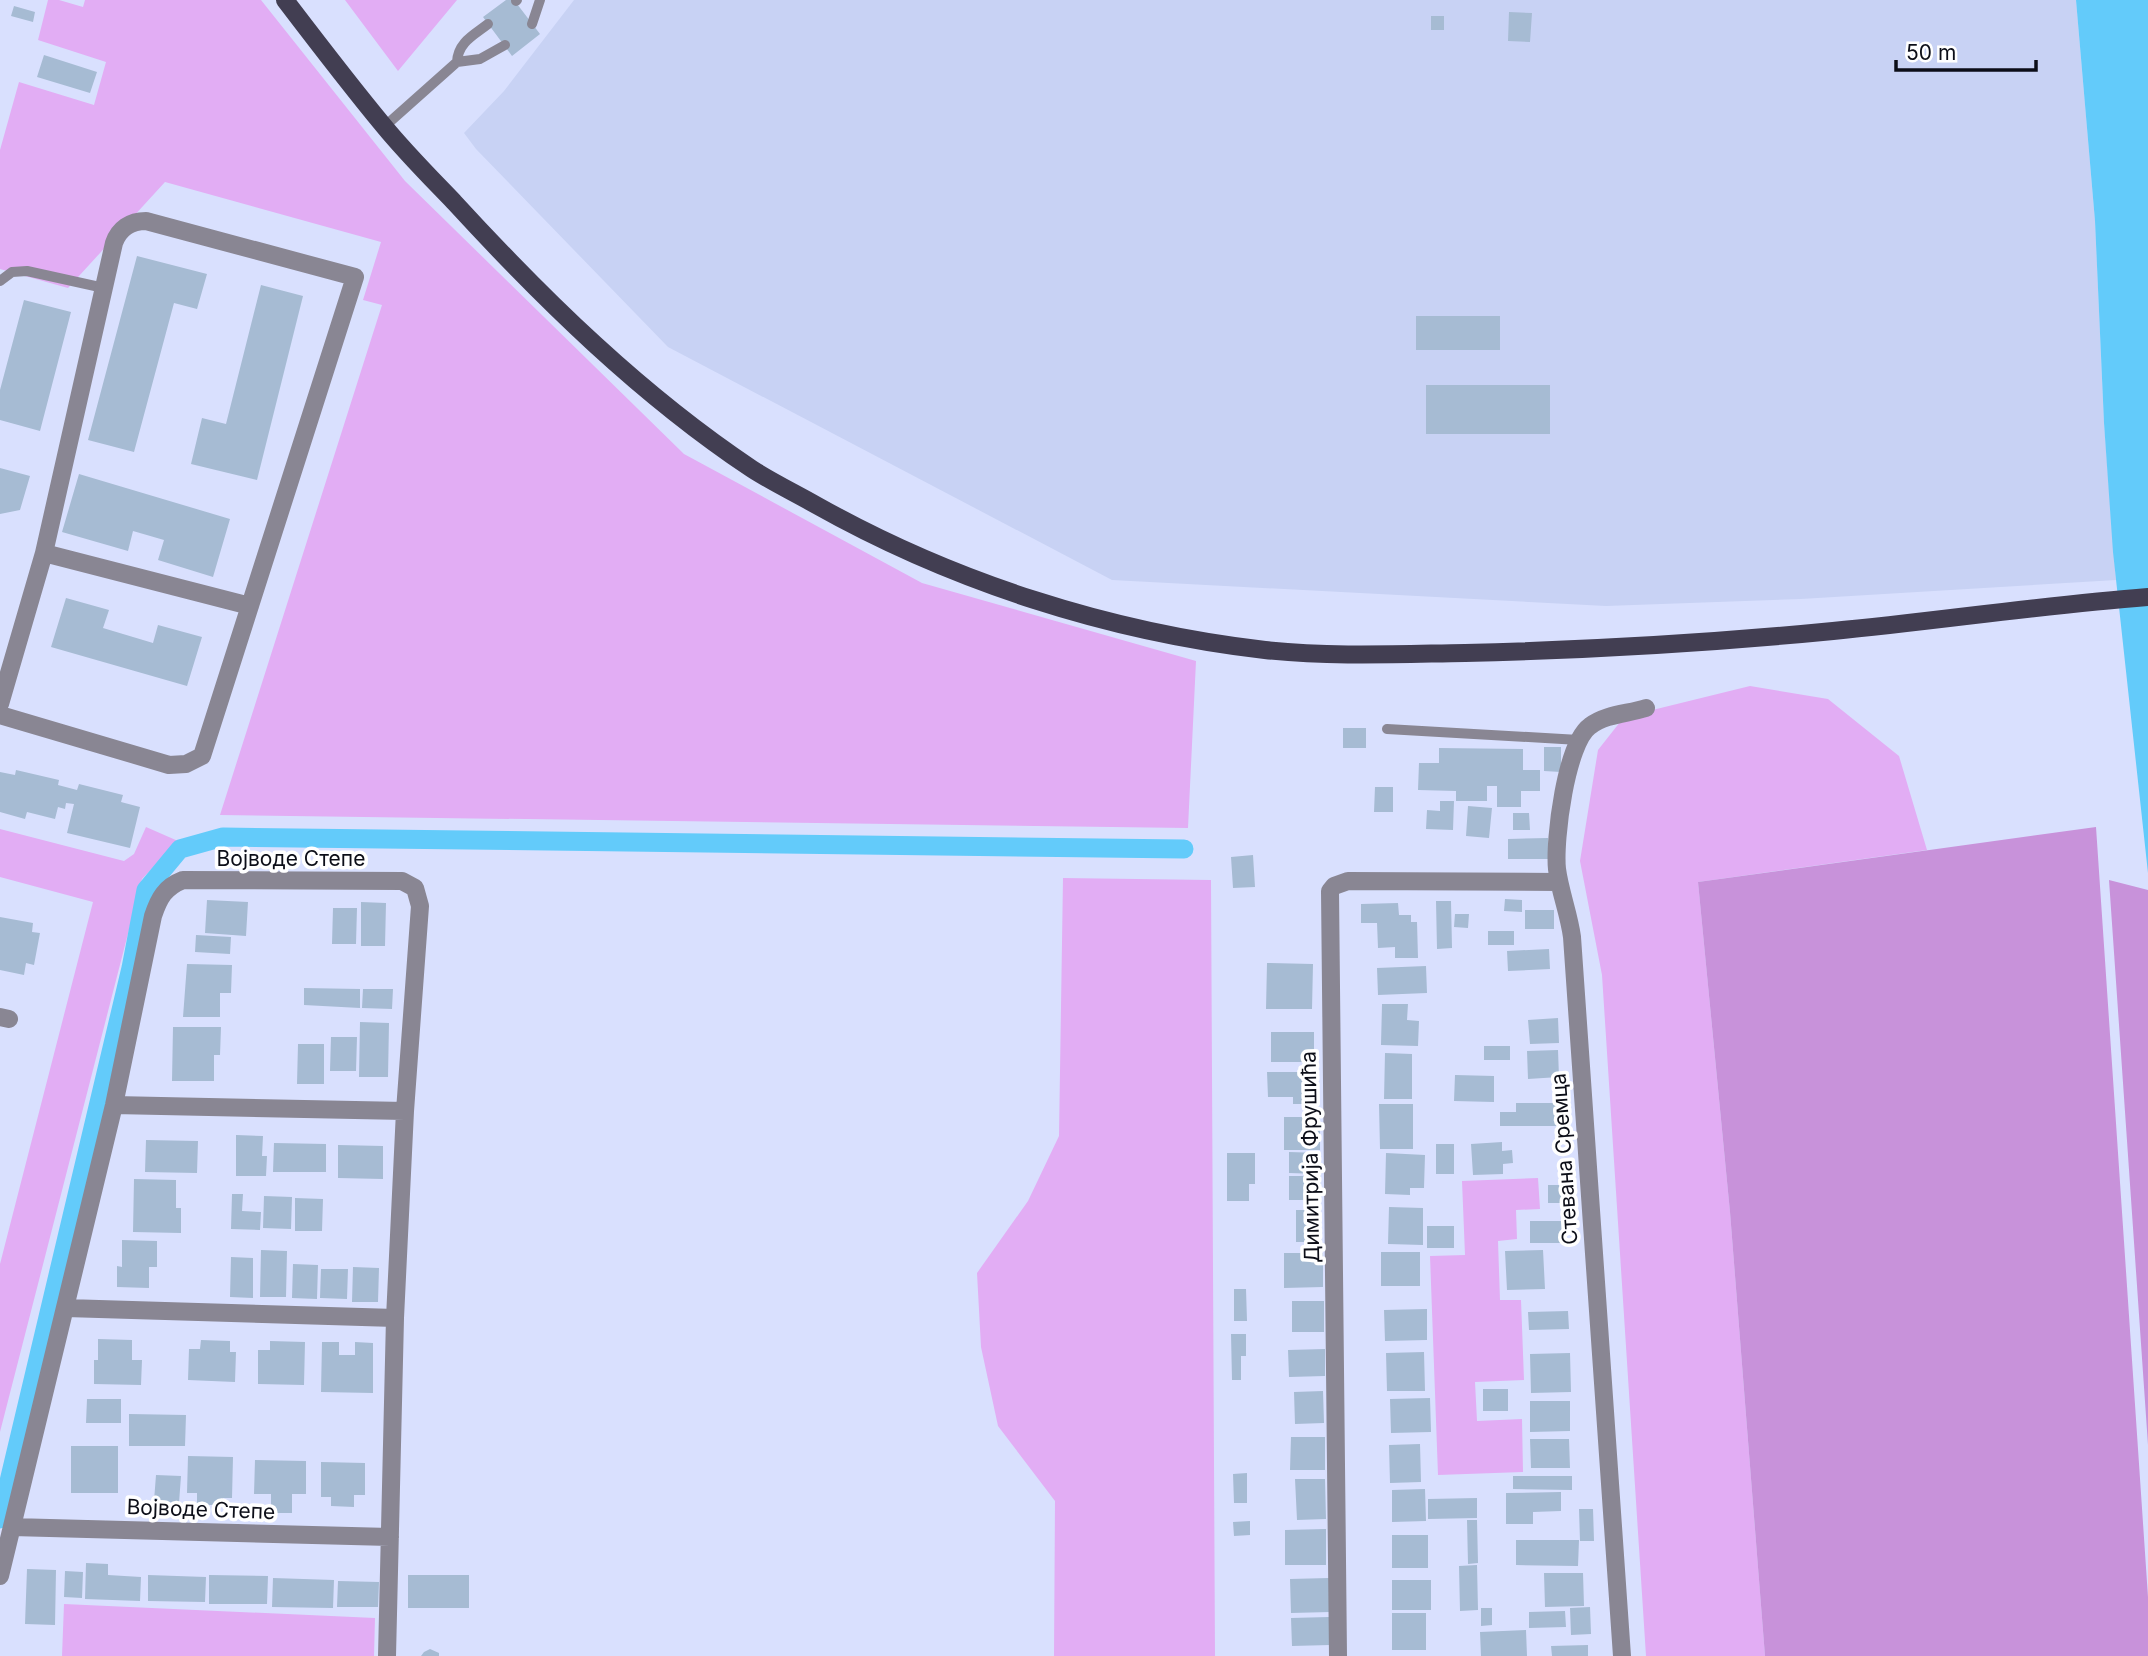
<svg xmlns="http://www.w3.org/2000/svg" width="2148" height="1656" font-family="Inter,sans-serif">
	<rect width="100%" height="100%" fill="#d9e0fe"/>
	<!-- built -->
	<path fill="#c8d2f4" d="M574,0H2076L2095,221L2104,423L2116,580L1801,599L1606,606L1112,580L668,347L476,149L464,133L504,91Z"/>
	<!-- green -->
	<path fill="#e2adf4" d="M48,0H59L83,7L85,0H261L405,181L684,454L922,583L1196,661L1188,828L220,815L382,305L363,300L381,242L165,182L68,288L0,269V150L19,82L94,105L106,62L38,40Z
		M345,0H457L398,71Z
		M1750,686L1828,699L1899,756L1927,850L1698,882L1730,1212L1765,1656H1646L1602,975L1580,861L1598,750L1624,717Z
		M146,827L178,841L142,879L0,1432V1264L93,902L0,877V829L124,861L134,854Z
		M1063,878L1211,880L1215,1656H1054L1055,1501L998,1426L981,1347L977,1273L1028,1201L1059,1136Z
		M1538,1178L1540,1209L1516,1210L1517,1239L1498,1241L1500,1300H1521L1524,1380L1475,1382L1477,1421L1522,1419L1523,1472L1438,1475L1430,1256L1465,1255L1462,1181Z
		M64,1604L375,1618L374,1656H62Z"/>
	<!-- forest -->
	<path fill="#c892da" d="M2096,827L2148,1597V1656H1765L1730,1212L1698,882Z
		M2109,880L2148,890V1445Z"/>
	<!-- water -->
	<path fill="#63cbfa" d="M2076,0H2148V873L2113,552L2104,423L2095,221Z"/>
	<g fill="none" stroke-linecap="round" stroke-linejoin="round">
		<!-- canal -->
		<path stroke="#63cbfa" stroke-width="19" d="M0,1519L131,968L146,890L180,849L223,837L1184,849"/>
	</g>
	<!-- building -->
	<path fill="#a6bbd3" d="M506,0H514L540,34L512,56L483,17Z
		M14,6L35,12L33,22L11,16Z
		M1509,12L1532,13L1530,42L1508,41Z
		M1431,16H1444V30H1431Z
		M44,55L97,72L90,93L37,77Z
		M137,256L207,274L197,309L174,303L134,452L88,440Z
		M261,285L303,296L257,480L191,464L202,418L226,424Z
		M24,300L71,312L40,431L0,420V390Z
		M1416,316H1500V350H1416Z
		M1426,385H1550V434H1426Z
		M0,468L30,476L20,510L0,514Z
		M79,474L230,519L213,577L158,560L164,540L133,531L128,551L62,532Z
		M66,598L109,610L103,628L153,643L158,625L202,637L187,686L51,647Z
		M1343,728H1366V748H1343Z
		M1544,747H1561V772L1544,771Z
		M1439,748L1523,749V770H1540V791H1521V807H1497V786H1487V801H1456V791L1418,790L1419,763H1439Z
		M16,770L59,780L58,785L77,790L79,784L123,795L121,802L140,807L130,848L67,833L74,804L66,803L65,809L58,807L55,819L27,812L25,819L0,812V772L15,775Z
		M1375,787H1393V812H1374Z
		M1440,801H1454L1453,830L1426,829L1427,810L1440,811Z
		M1468,806L1492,808L1489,838L1466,836Z
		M1513,813H1529L1530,830H1513Z
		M1548,838V859H1508V839Z
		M1253,855L1255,887L1233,888L1231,857Z
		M1505,899L1522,900V912L1504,911Z
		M207,900L248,902L246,936L205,933Z
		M1436,901H1451L1452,948L1437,949Z
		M361,902L386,903L385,946H361Z
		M1398,903L1399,915H1411V922H1417L1418,958H1395V947L1378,948L1377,923H1361V904Z
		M333,908H357L356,944H332Z
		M1525,910H1554V929H1525Z
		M1455,914H1469L1468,928L1454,927Z
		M0,917L33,923L32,932L40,933L34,965L26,963L24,975L0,970Z
		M1488,931H1514V945H1488Z
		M196,935L231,937L230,954L195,952Z
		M1549,949L1550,969L1508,971L1507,951Z
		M1267,963L1313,964L1312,1009H1266Z
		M187,964L232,965L231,993H220V1017H183Z
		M1426,966L1427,993L1378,995L1377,968Z
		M304,988L360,989V1008L304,1005Z
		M363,989H393L392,1009L362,1008Z
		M1382,1004H1408L1407,1020L1419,1021L1418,1046L1381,1045Z
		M1558,1018L1559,1043L1530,1044L1528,1020Z
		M360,1022L389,1023L388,1077H359Z
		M173,1027H221L220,1055H214V1081H172Z
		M1271,1032H1314V1062H1271Z
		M331,1037H357L356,1071H330Z
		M298,1044H324V1084H297Z
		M1484,1046H1510V1060H1484Z
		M1558,1050L1559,1077L1528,1079L1527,1051Z
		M1385,1053L1412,1054V1099H1384Z
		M1267,1072H1308V1081H1316V1104H1293V1097H1268Z
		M1455,1075L1494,1076V1102L1454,1101Z
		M1516,1103H1558V1126H1500V1112H1516Z
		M1379,1104H1413V1149H1380Z
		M1284,1117H1320V1150H1284Z
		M236,1135L263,1136L262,1156H267L266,1176H236Z
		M146,1140L198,1141L197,1173L145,1172Z
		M1502,1142V1151L1512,1150L1513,1163L1503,1164V1174L1473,1175L1471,1144Z
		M274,1143L326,1144V1172H273Z
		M1436,1144H1454V1174H1436Z
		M338,1145L383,1146V1179L338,1178Z
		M1289,1152L1320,1153L1319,1174L1289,1173Z
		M1227,1153H1255V1184H1249V1201H1227Z
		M1386,1153L1425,1155L1424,1188H1410V1195L1385,1194Z
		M1289,1176H1321V1200H1289Z
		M134,1179L176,1180V1208H181V1233L133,1232Z
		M1548,1185H1571L1570,1203H1548Z
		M232,1194H243L242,1211L261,1212L260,1230L231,1229Z
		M264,1196L292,1197L291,1229L263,1228Z
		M295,1198L323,1199L322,1231H295Z
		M1389,1207L1423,1208V1245L1388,1244Z
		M1296,1210H1321V1242H1296Z
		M1530,1221H1566V1243H1530Z
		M1427,1226H1454V1248H1427Z
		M122,1240L157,1241V1267H149V1288L117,1287V1266L122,1267Z
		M261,1250L287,1251L286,1297H260Z
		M1543,1250L1545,1289L1507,1290L1505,1251Z
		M1381,1252H1420V1286H1381Z
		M1284,1253H1323V1287L1284,1288Z
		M231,1257L253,1258V1298L230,1297Z
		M293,1264L318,1265L317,1299L292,1298Z
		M353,1267L379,1268L378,1302H352Z
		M321,1269H348L347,1299L320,1298Z
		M1234,1289H1246L1247,1321H1234Z
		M1292,1301H1324V1332H1292Z
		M1427,1309V1340L1385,1341L1384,1310Z
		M1568,1311L1569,1329L1529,1330L1528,1312Z
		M1231,1334H1246V1356H1241V1380H1232Z
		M98,1339L132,1340V1360H142L141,1385L94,1384V1360H98Z
		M201,1340L230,1341V1352H236L235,1382L188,1380L189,1349H200Z
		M270,1341L305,1342L304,1385L258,1384V1350H270Z
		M322,1342H339V1355H355V1342L373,1343V1393L321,1392Z
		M1325,1349V1376L1289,1377L1288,1350Z
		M1424,1352L1425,1391H1387L1386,1353Z
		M1570,1353L1571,1392L1531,1393L1530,1354Z
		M1483,1389H1508V1411H1483Z
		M1323,1391L1324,1423L1295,1424L1294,1392Z
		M1430,1398L1431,1432L1391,1433L1390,1399Z
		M87,1399H121V1423H86Z
		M1530,1401H1570V1431L1530,1432Z
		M129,1414L186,1415L185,1446H129Z
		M1291,1437H1325V1470H1290Z
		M1530,1439H1569L1570,1468H1531Z
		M1420,1444L1421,1482L1390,1483L1389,1445Z
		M71,1446H118V1493H71Z
		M188,1456L233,1457L232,1498H223V1505H197V1493H187Z
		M255,1460L306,1461V1494H292V1513H271V1494H254Z
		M321,1462L365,1463V1495H354V1507L331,1506V1497H321Z
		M1247,1473V1503H1234L1233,1474Z
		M156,1475L181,1476L179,1503L154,1501Z
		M1513,1476H1572V1490L1513,1489Z
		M1295,1479H1325L1326,1519L1297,1520Z
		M1425,1489L1426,1521L1392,1522V1490Z
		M1561,1492V1511L1533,1512V1524H1506V1493Z
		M1477,1498V1518L1428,1519V1499Z
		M1579,1509H1593L1594,1541H1580Z
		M1467,1520H1477L1478,1563L1468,1564Z
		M1250,1521V1535L1234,1536L1233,1522Z
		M1326,1529V1565H1285V1530Z
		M1392,1535H1428V1568H1392Z
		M1516,1540H1579L1578,1566L1516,1565Z
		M86,1563L108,1564V1575L141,1577L140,1601L85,1599Z
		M1477,1565L1478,1610L1460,1611L1459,1566Z
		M27,1569L56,1570L55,1625L25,1624Z
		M65,1571L83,1572L82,1598L64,1597Z
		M1544,1573H1583L1584,1606L1545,1607Z
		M148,1575L206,1577L205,1602L148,1601Z
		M209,1575L268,1576L267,1604H209Z
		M408,1575H469V1608H408Z
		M273,1578L334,1580L333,1608L272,1607Z
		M1329,1578L1330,1612L1291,1613L1290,1579Z
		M1392,1580H1431V1610H1392Z
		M338,1581L379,1582L378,1607H337Z
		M1590,1607L1591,1634L1571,1635L1570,1608Z
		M1481,1608H1492V1625L1481,1626Z
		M1565,1611L1566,1627L1529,1628V1612Z
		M1392,1613H1426V1650H1392Z
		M1329,1617L1330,1645L1292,1646L1291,1618Z
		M1526,1630L1527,1656H1481L1480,1632Z
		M1588,1645V1656H1552L1551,1646Z
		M430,1649L439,1653V1656H421L424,1652Z"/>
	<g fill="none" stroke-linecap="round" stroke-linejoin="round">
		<!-- lane -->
		<path stroke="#898693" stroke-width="10" d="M516,1L517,0
			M532,24L540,0
			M457,62C458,42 474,35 488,24
			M384,127L457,62L480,59L505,45
			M0,281L12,272L27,271L104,288
			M1387,729L1579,740"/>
		<!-- street -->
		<path stroke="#898693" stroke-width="18" d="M44,553L250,606
			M0,704L44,553L114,243C119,229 130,221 146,221L355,277L202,756L186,764L169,765L0,715
			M0,1017L9,1019
			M114,1105L405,1111
			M66,1308L395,1318
			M12,1527L390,1537
			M0,1576L114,1105L153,916C159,898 165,887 183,880L402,881L415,888L420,906L405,1111L395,1318L387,1656
			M1338,1656L1330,891L1334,886L1348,881L1559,882
			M1622,1656L1572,937C1569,914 1560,892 1557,869C1554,840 1566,743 1590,726C1606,714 1627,714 1646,708"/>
		<!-- primary -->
		<path stroke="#423e52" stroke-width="18" d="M285,0C317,42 349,84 383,125C405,152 430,177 454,202C544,300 641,395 752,469C772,482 795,493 816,505C953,582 1109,632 1265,650C1331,657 1398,654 1465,653C1588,650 1711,643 1833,631C1938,621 2043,605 2148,597"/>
	</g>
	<g text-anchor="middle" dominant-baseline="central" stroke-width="7" stroke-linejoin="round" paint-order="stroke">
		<!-- street labels -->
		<g font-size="21" fill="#0c0e18" stroke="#fff">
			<text x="291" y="858">Војводе Степе</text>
			<text transform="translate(1310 1157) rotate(-91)">Димитрија Фрушића</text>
			<text transform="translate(1564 1159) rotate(-94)">Стевана Сремца</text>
			<text transform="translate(201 1509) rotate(2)">Војводе Степе</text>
		</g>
	</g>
	<!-- scale -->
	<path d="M1896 60v10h140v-10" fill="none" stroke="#0c0e18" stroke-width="3.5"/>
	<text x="1906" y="60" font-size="21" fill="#0c0e18" stroke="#ffffff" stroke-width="5" paint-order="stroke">50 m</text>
</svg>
